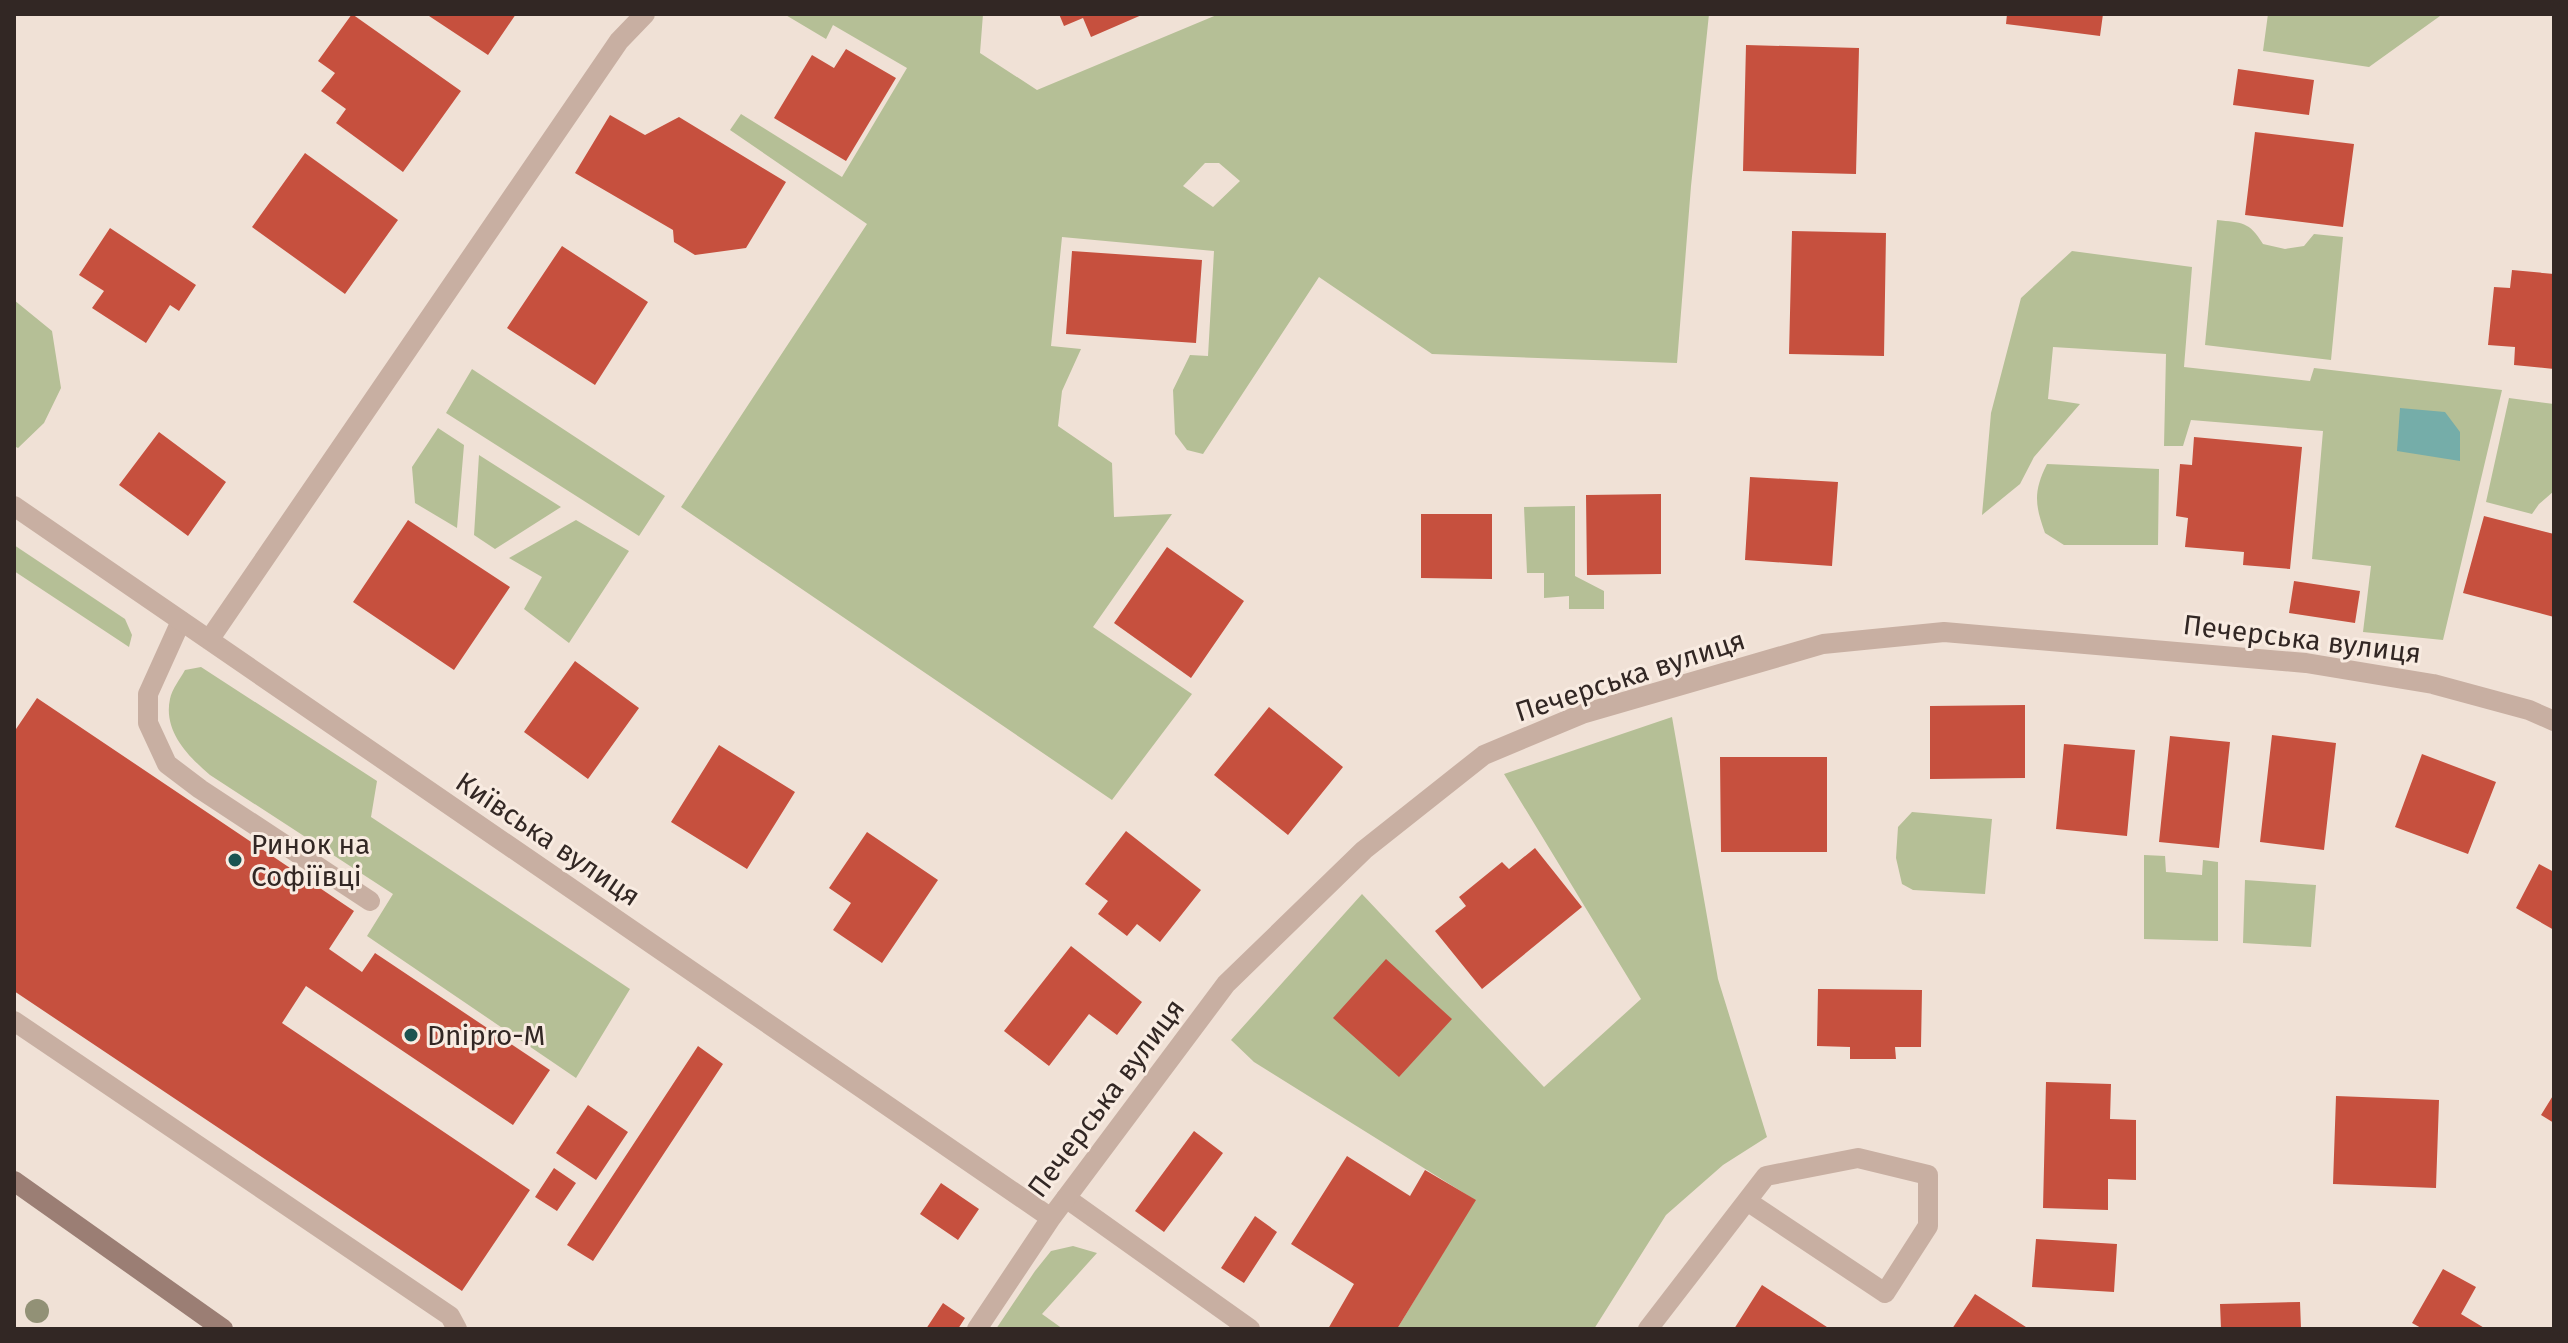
<svg xmlns="http://www.w3.org/2000/svg" width="2568" height="1343" font-family="'Fira Sans',sans-serif">
	<rect width="100%" height="100%" fill="#f0e1d6"/>
	<!-- green -->
	<path fill="#b5bf96" fill-rule="evenodd" d="M784,14H983L980,53L1037,90L1219,14H1709L1691,186L1677,363L1432,354L1319,277L1203,454L1187,450L1175,434L1173,390L1190,355L1208,356L1214,251L1062,237L1051,346L1081,349L1062,391L1058,426L1112,463L1114,517L1172,514L1093,627L1192,694L1112,800L681,507L867,224L730,130L741,114L842,177L907,68L833,25L826,39ZM1205,163H1219L1240,181L1213,207L1183,186Z
		M2268,14H2431L2440,16L2369,67L2263,51Z
		M2217,220C2242,223 2249,221 2263,244L2285,249L2304,246L2314,234L2343,237L2331,360L2205,345Z
		M2072,251L2192,267L2184,367L2310,381L2314,368L2502,390L2443,640L2363,632L2371,566L2312,559L2323,431L2191,420L2183,446H2164L2166,354L2053,347L2048,399L2080,404L2034,457L2020,484L1982,515L1991,413L2021,298Z
		M14,300L52,331L61,388L44,423L18,448L14,446Z
		M472,369L665,496L639,536L446,413Z
		M2509,398L2554,404V491L2539,504L2532,514L2486,502Z
		M438,428L464,445L457,528L415,503L412,467Z
		M479,455L561,507L495,549L474,535Z
		M2047,464L2159,469L2158,545H2064L2045,533C2035,505 2033,492 2047,464Z
		M1575,506V576L1604,591V609H1569V596L1544,598V573H1527L1524,507Z
		M576,520L629,551L569,643L524,609L542,577L509,558Z
		M14,545L125,619L132,635L129,647L14,571Z
		M201,667L377,781L371,817L630,989L576,1078L367,936L393,894L210,775C188,756 163,731 170,699C172,689 180,679 185,670Z
		M1672,717L1718,979L1767,1137L1723,1165L1666,1215L1594,1329H1397L1475,1200L1254,1062L1231,1040L1362,894L1544,1087L1641,999L1504,774Z
		M1912,812L1992,819L1985,894L1913,890L1902,884L1896,858L1898,827Z
		M2144,855L2165,856L2166,872L2202,875L2203,860L2218,862V941L2144,939Z
		M2245,880L2316,885L2311,947L2243,943Z
		M1073,1246L1097,1253L1042,1314L1063,1329H996L1035,1271L1051,1251Z"/>
	<!-- water -->
	<path fill="#75ada9" d="M2400,408L2445,412L2460,432V461L2397,451Z"/>
	<!-- building -->
	<path fill="#c6503e" d="M352,14L461,91L403,172L336,123L346,109L321,91L335,73L318,61Z
		M426,14H516L488,55Z
		M1059,14H1144L1091,37L1083,18L1064,26Z
		M2007,14H2103L2100,36L2006,24Z
		M1746,45L1859,48L1856,174L1743,171Z
		M846,49L896,78L846,161L774,118L812,55L834,68Z
		M2238,69L2314,80L2309,115L2233,105Z
		M610,115L645,135L679,117L786,182L746,248L695,255L674,242L673,230L575,173Z
		M2255,132L2354,144L2343,227L2245,215Z
		M305,153L398,220L345,294L252,227Z
		M110,228L196,285L179,311L170,305L146,343L92,308L104,291L79,275Z
		M1792,231L1886,233L1884,356L1789,354Z
		M562,246L648,302L595,385L507,328Z
		M1072,251L1202,260L1196,343L1066,334Z
		M2512,270L2554,274V369L2514,365L2515,347L2488,345L2494,287L2510,288Z
		M159,432L226,482L188,536L119,485Z
		M2194,437L2302,447L2290,569L2243,565L2244,552L2185,547L2188,518L2176,516L2180,464L2192,465Z
		M1750,477L1838,482L1832,566L1745,560Z
		M1661,494V574L1587,575L1586,495Z
		M1421,514H1492V579L1421,578Z
		M2484,516L2554,534V617L2463,593Z
		M408,520L510,587L454,670L353,602Z
		M1167,547L1244,601L1191,678L1114,623Z
		M2294,581L2360,591L2355,623L2289,613Z
		M575,661L639,708L588,779L524,732Z
		M37,698L354,911L329,949L362,972L375,953L550,1070L513,1125L306,986L282,1023L530,1190L462,1291L14,991V732Z
		M2025,705V778L1930,779V706Z
		M1269,707L1343,767L1288,835L1214,775Z
		M2272,735L2336,743L2324,850L2260,842Z
		M2170,736L2230,742L2219,848L2159,842Z
		M2064,744L2135,750L2127,836L2056,829Z
		M719,745L795,792L747,869L671,822Z
		M2422,754L2496,782L2468,854L2395,827Z
		M1720,757H1827V852H1721Z
		M1126,831L1201,890L1160,942L1137,924L1127,936L1098,914L1108,901L1085,884Z
		M867,832L938,880L882,963L833,930L851,903L829,888Z
		M1535,848L1582,907L1482,989L1435,931L1466,906L1459,897L1502,862L1509,869Z
		M2539,864L2554,872V930L2516,908Z
		M1071,946L1142,1002L1117,1035L1089,1014L1049,1066L1004,1031Z
		M1386,959L1452,1019L1399,1077L1333,1018Z
		M1818,989L1922,990L1921,1047H1895L1896,1059H1850V1047L1817,1046Z
		M698,1046L723,1064L593,1261L567,1245Z
		M2046,1082L2111,1084L2110,1119L2136,1120V1180L2108,1179V1210L2043,1208Z
		M2554,1094V1123L2541,1115Z
		M2336,1096L2439,1100L2436,1188L2333,1184Z
		M588,1105L628,1132L596,1180L556,1153Z
		M1194,1131L1223,1153L1164,1232L1135,1211Z
		M1347,1156L1410,1196L1425,1170L1476,1200L1397,1329H1328L1354,1284L1291,1244Z
		M554,1168L576,1183L557,1211L535,1197Z
		M941,1183L979,1209L958,1240L920,1214Z
		M1255,1216L1277,1232L1244,1283L1221,1268Z
		M2036,1239L2117,1244L2114,1292L2032,1287Z
		M2443,1269L2476,1287L2461,1314L2486,1329H2423L2412,1323Z
		M1762,1285L1830,1329H1734Z
		M1975,1294L2029,1329H1952Z
		M2300,1302L2301,1329H2221L2220,1304Z
		M943,1303L965,1318L958,1329H926Z"/>
	<g fill="none" stroke-linecap="round" stroke-linejoin="round">
		<!-- service -->
		<path stroke="#c8afa2" stroke-width="20" d="M181,621L148,694V723L167,764L200,789L370,901
			M14,1021L450,1316L457,1329
			M1066,1198L1250,1329
			M1648,1329L1766,1176L1858,1158L1928,1175V1226L1885,1293L1747,1201"/>
		<!-- minor -->
		<path stroke="#c8afa2" stroke-width="20" d="M14,506L1051,1218
			M209,640L619,41L645,14
			M977,1329L1051,1218L1226,984L1364,850L1484,755L1582,714L1823,644L1944,632L2306,663L2433,684L2529,710L2554,721"/>
		<!-- secondary -->
		<path stroke="#9b7e74" stroke-width="20" d="M14,1181L223,1329"/>
	</g>
	<!-- trees -->
	<circle fill="#929176" cx="37" cy="1311" r="12"/>
	<!-- markers -->
	<g fill="#1b5351" stroke="#f8ebe1" stroke-width="3">
		<circle cx="235" cy="860" r="8"/>
		<circle cx="411" cy="1035" r="8"/>
	</g>
	<g text-anchor="middle" dominant-baseline="central" stroke-width="6" stroke-linejoin="round" paint-order="stroke">
		<!-- street labels -->
		<g font-size="28" fill="#322724" stroke="#f8ebe1">
			<text transform="translate(2302 639) rotate(7)">Печерська вулиця</text>
			<text transform="translate(1630 676) rotate(-18)">Печерська вулиця</text>
			<text transform="translate(548 839) rotate(34)">Київська вулиця</text>
			<text transform="translate(1106 1098) rotate(-53)">Печерська вулиця</text>
		</g>
		<!-- poi labels -->
		<g font-size="28" fill="#322724" stroke="#f8ebe1" text-anchor="start">
			<text x="251" y="844">Ринок на<tspan x="251" dy="32">Софіївці</tspan></text>
			<text x="427" y="1035">Dnipro-M</text>
		</g>
	</g>
	<!-- border -->
	<rect width="2568" height="1343" fill="none" stroke="#322724" stroke-width="32"/>
</svg>
